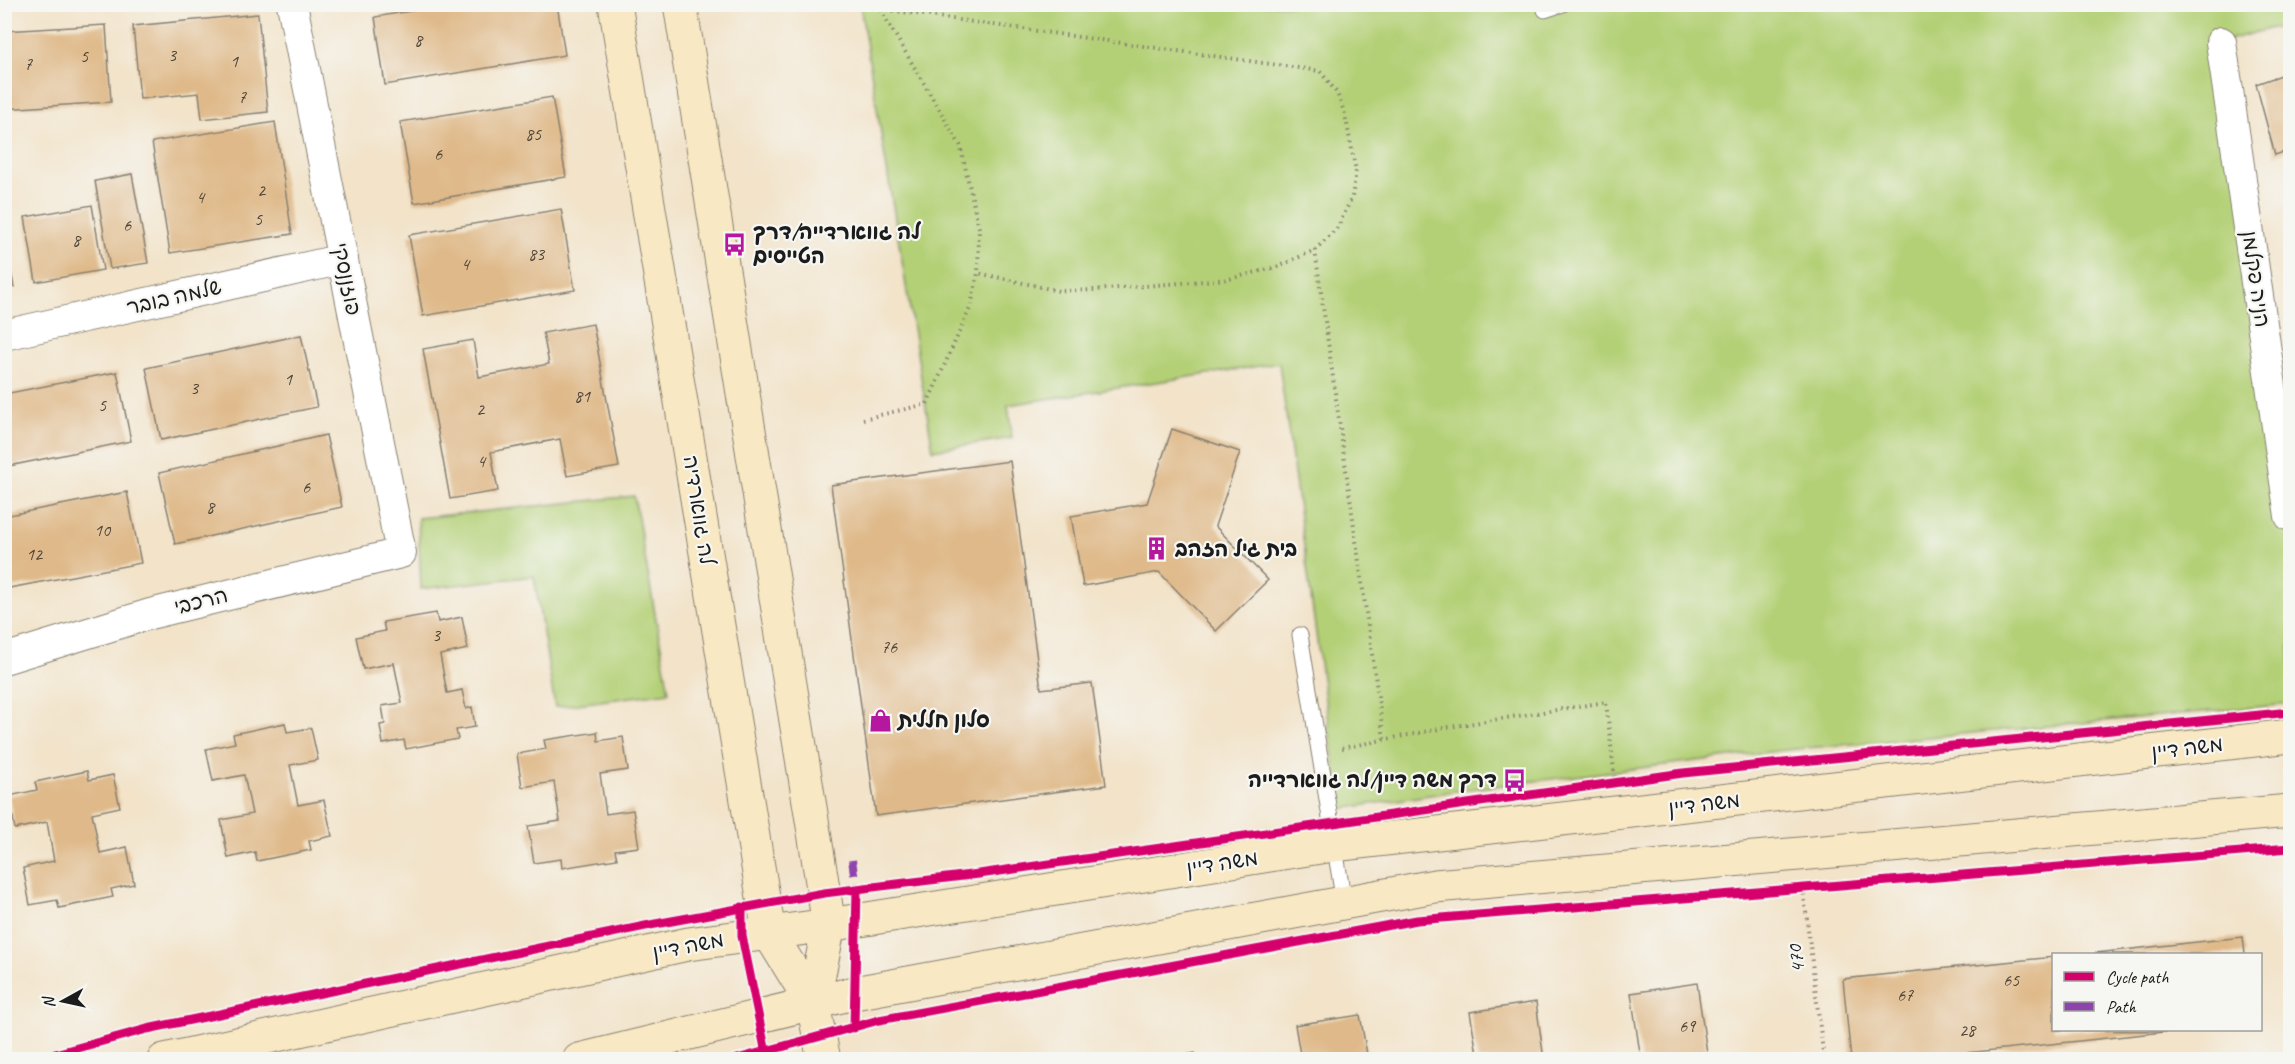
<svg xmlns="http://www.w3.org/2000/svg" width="2295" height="1064" font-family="Caveat,'Playpen Sans Hebrew',sans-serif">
	<rect width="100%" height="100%" fill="#f6f6f2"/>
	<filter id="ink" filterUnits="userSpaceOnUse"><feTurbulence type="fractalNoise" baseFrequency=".0167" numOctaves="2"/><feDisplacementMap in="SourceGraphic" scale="12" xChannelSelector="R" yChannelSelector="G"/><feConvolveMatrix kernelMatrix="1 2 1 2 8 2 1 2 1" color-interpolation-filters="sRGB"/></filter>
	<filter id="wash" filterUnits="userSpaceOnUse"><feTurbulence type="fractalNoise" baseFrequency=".008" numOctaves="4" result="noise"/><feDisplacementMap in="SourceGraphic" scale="24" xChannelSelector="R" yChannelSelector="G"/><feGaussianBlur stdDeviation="1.35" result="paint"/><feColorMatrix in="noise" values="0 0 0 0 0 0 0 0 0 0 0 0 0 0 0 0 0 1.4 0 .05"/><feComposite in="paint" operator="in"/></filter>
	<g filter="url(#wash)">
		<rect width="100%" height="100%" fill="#f2e3c9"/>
		<!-- green -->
		<path fill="#b3d076" stroke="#687649" stroke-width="1.5" d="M860,5H2290V23L2221,42L2290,510V704L1786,750L1462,790L1340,809L1279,363L1008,405L1012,438L933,450Z
			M634,496L669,692L555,707L534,576L421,589L418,518Z"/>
		<g id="blocks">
			<!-- building -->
			<path fill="#dfb989" d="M452,4H557L565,55L385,85L375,17Z
				M258,14L268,112L202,119L199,93L140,99L133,26Z
				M106,25L111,102L4,109V31Z
				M2290,72V150L2275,155L2256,84Z
				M552,97L566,177L414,203L400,122Z
				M275,122L292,234L170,253L152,142Z
				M132,174L148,263L110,269L95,181Z
				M92,205L103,270L36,282L25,217Z
				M561,209L575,290L423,316L409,235Z
				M4,234L14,287L4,288Z
				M593,324L619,467L567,476L560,439L491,452L498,491L450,499L423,349L473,340L479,377L549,364L543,333Z
				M301,335L317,407L161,440L146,368Z
				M117,372L131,441L4,467V394Z
				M1172,429L1240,452L1215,526L1268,580L1216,631L1159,572L1083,586L1071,516L1147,503Z
				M326,435L342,507L175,544L159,473Z
				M1010,461L1041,689L1092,683L1106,785L876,816L831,485Z
				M127,492L141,563L4,589V516Z
				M436,613L438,622L462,617L468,649L440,655L447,693L462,690L466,709L472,707L475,727L456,730L458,739L406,749L404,740L383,744L380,725L385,724L382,706L402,703L394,663L363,669L356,637L385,631L383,622Z
				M285,723L287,732L311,728L318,760L290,765L298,805L324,800L332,836L309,841L311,850L257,861L255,852L228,858L221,820L252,814L244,775L213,781L206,749L235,743L233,734Z
				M597,732L598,741L623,737L628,770L600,774L606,814L633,810L639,847L615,850L617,859L562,868L561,859L534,863L528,826L560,821L554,782L522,787L517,754L546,749L544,740Z
				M87,771L89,780L113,775L120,807L92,813L100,853L127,847L134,884L111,889L113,897L59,908L57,900L30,905L23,868L54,861L47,822L15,829L9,796L37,790L35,782Z
				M2243,937L2245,954H2096V953Z
				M2054,957V1030L2173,1031L1899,1060H1851L1843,979Z
				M1697,983L1708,1060H1641L1631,993Z
				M1536,1002L1544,1060H1478L1470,1012Z
				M1360,1015L1368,1060H1301L1295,1025Z
				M1195,1053L1196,1060H1165V1058Z"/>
		</g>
	</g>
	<g filter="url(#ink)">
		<use href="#blocks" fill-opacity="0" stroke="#878072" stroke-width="1.5"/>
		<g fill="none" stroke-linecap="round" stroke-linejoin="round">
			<defs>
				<path id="lane" d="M1545,4V10L1563,4
					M1300,635L1344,903"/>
				<path id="street" d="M2221,42L2290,516
					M4,335L343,259
					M4,659L150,614L401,553L292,4"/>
				<path id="secondary" d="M615,4L769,933L813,1004L824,1060
					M680,4L829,925L813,1004
					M164,1060L688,944L829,925L1333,845L2290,736
					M579,1060L854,993L1435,886L2290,811"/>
			</defs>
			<!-- lane casing -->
			<use href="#lane" stroke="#878072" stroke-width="17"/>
			<!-- street casing -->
			<use href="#street" stroke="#878072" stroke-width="32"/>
			<!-- secondary casing -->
			<use href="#secondary" stroke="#878072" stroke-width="35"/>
			<!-- path -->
			<path stroke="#878072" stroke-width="4" stroke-dasharray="1.5 4.5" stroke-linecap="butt" d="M881,9L1320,71L1337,93L1345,114L1356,171L1352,197L1338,227L1315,250L1277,267L1229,279L1095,290L1059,291L978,273
				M1315,250L1384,739
				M863,419L927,404L971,306L978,273L979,228L960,145L877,4
				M1342,748L1449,727L1606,702L1615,780
				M1803,888L1824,1060"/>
			<!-- lane -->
			<use href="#lane" stroke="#fff" stroke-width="15"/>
			<!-- street -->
			<use href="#street" stroke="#fff" stroke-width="30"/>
			<!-- secondary -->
			<use href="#secondary" stroke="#f8e8c3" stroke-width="33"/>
			<!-- quiet -->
			<path stroke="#8e44ad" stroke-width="8" stroke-dasharray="15 8" stroke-linecap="butt" d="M852,860L857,893"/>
			<defs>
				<path id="cycleway" d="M742,907V936L766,1053
					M854,1028L857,889
					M33,1060L147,1029L650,925L824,893L979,874L1683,773L2290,712
					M734,1060L879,1020L1417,920L2290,848"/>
			</defs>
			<!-- cycleway casing -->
			<use href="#cycleway" stroke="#f6f6f2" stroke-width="13"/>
			<!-- cycleway -->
			<use href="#cycleway" stroke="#d6006c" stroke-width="9"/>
		</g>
	</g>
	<!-- icons -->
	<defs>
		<symbol id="bus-bare" viewBox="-9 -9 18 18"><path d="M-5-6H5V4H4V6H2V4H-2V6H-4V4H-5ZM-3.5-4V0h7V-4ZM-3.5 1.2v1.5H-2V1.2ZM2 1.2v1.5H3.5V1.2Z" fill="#b5179e" stroke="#f6f6f2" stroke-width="2.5" paint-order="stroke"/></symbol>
		<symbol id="building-bare" viewBox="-9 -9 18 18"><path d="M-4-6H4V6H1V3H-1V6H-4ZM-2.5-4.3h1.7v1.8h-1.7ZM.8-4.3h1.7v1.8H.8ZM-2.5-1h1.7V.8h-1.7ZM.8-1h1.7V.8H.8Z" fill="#b5179e" stroke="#f6f6f2" stroke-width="2.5" paint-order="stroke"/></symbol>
		<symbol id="shop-bare" viewBox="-9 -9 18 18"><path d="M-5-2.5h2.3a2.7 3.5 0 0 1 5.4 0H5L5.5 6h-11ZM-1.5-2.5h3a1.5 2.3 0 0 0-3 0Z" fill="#b5179e" stroke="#f6f6f2" stroke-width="2.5" paint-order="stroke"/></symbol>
	</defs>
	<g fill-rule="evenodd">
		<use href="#bus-bare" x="718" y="228" width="33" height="33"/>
		<use href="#building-bare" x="1140" y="532" width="33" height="33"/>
		<use href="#shop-bare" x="864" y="704" width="33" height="33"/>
		<use href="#bus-bare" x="1498" y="764" width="33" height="33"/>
	</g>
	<g text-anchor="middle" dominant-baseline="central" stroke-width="4.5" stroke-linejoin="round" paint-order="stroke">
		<!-- number labels -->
		<g font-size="18" fill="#4d4337">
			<text x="418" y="40">8</text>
			<text x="172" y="55">3</text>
			<text x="84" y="56">5</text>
			<text x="234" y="61">1</text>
			<text x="28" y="64">7</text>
			<text x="242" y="97">7</text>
			<text x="533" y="134">85</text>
			<text x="438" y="154">6</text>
			<text x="261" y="190">2</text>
			<text x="200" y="197">4</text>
			<text x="258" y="219">5</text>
			<text x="127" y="225">6</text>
			<text x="76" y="240">8</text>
			<text x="536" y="254">83</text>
			<text x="465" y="264">4</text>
			<text x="288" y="379">1</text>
			<text x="194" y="388">3</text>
			<text x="582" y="396">81</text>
			<text x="102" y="405">5</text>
			<text x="480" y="409">2</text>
			<text x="481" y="461">4</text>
			<text x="306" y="487">6</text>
			<text x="210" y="507">8</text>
			<text x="102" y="530">10</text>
			<text x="34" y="554">12</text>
			<text x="436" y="635">3</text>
			<text x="889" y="647">76</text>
			<text x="2011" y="980">65</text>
			<text x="1905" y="995">67</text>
			<text x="1687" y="1026">69</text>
			<text x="1967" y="1030">28</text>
		</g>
		<!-- poi labels -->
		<g font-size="21" font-weight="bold" fill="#1c1c1c" stroke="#f6f6f2" text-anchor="start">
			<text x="753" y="232">לה גווארדייה/דרך<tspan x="753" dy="24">הטייסים</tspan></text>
			<text x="1175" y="549">בית גיל הזהב</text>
			<text x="898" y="720">סלון חללית</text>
			<text x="1497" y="780" text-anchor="end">דרך משה דיין/לה גווארדייה</text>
		</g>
		<!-- street labels -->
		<g font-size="21" fill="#1c1c1c" stroke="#f6f6f2">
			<text transform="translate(347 279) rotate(79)">פוזננסקי</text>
			<text transform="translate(2256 279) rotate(82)">הניה פקלמן</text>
			<text transform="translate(174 297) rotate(-13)">שלמה בובר</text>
			<text transform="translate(699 510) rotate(81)">לה גווארדיה</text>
			<text transform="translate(201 601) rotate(-14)">הרכבי</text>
			<text transform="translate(2187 748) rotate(-7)">משה דיין</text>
			<text transform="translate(1704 804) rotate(-7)">משה דיין</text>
			<text transform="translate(1222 863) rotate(-9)">משה דיין</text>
			<text transform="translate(688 946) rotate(-11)">משה דיין</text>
			<text transform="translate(1796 959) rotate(-97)">470</text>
		</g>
	</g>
	<!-- margin -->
	<rect width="2295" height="1064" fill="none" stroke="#f6f6f2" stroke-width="24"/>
	<!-- legend -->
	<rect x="2052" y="953" width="210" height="78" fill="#f6f6f2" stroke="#9f9f9c" stroke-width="1.5"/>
	<rect x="2064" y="972" width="30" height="9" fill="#d6006c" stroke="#9f9f9c" stroke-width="1.5"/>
	<text x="2106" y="983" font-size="18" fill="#1c1c1c">Cycle path</text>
	<rect x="2064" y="1002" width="30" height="9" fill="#8e44ad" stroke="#9f9f9c" stroke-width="1.5"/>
	<text x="2106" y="1013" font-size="18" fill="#1c1c1c">Path</text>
	<!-- north arrow -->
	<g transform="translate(63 1001) rotate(262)" stroke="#f6f6f2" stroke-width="4.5" paint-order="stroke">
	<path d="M0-4.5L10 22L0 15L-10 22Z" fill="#1c1c1c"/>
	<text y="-9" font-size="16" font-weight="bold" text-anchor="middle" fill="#1c1c1c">N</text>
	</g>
</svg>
